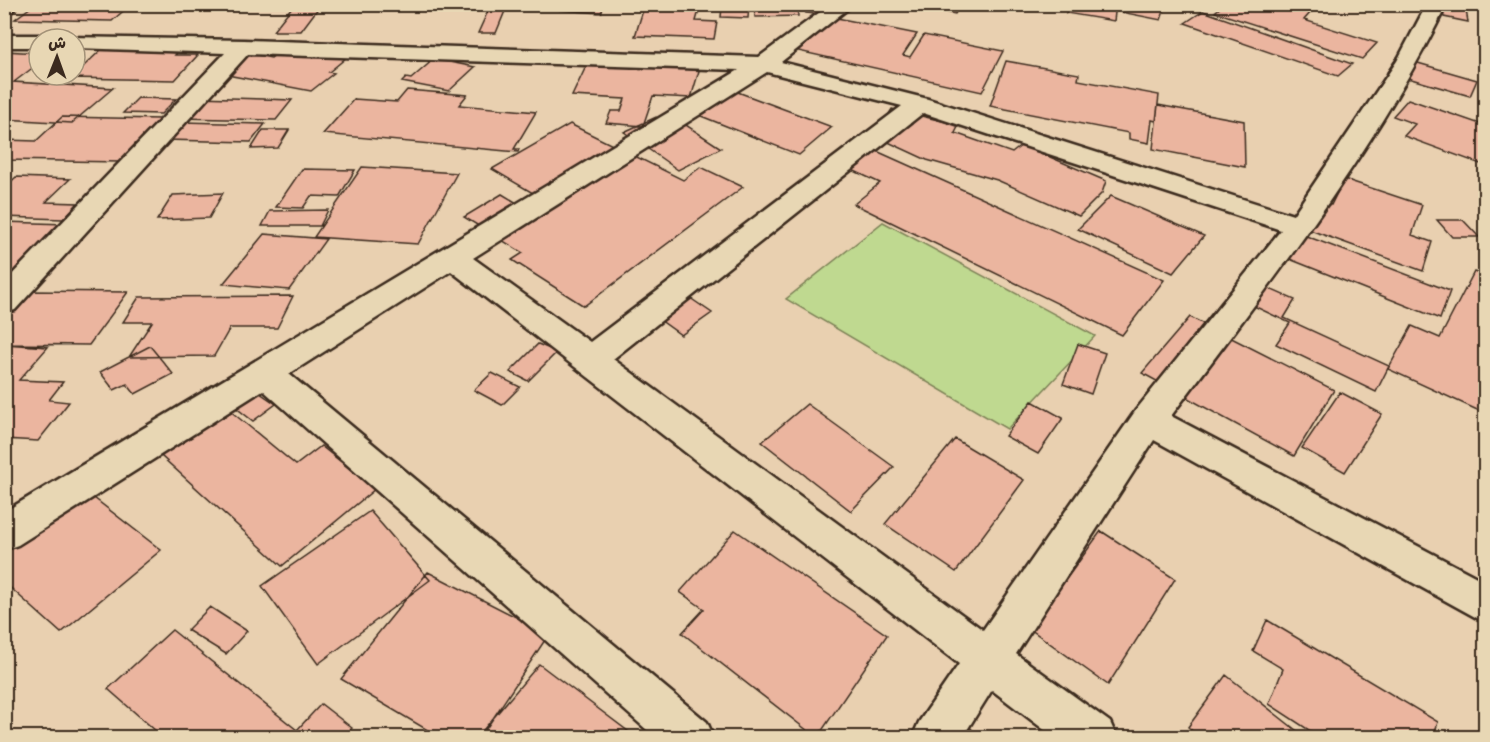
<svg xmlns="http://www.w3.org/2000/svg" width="1490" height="742" font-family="Caveat,'Playpen Sans Arabic',sans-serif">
	<rect width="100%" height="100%" fill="#e9d0b0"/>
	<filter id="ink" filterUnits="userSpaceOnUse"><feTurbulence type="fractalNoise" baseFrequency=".0167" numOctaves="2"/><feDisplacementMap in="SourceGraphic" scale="12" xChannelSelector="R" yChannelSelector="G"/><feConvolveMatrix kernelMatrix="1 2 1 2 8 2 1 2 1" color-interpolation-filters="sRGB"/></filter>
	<g filter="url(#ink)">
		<!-- green -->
		<path fill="#bfd990" stroke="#7d8257" stroke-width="1.5" d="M883,222L1095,336L1007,429L786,299Z"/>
		<!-- building -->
		<path fill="#ebb59f" stroke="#3b2a1e" stroke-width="1.5" d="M35,4H131L112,21L15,19Z
			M563,4H605L601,13L560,10Z
			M645,4H742L749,5L748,18L721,17L722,7H700L696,21L717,22L714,39L635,36Z
			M754,4H797L798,16L755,17Z
			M812,4H829L823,15L806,13Z
			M907,4H961L955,14Z
			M1067,4H1116L1114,21L1066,13Z
			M1124,4H1153L1165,8L1161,20L1121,12Z
			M1224,4H1318L1304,20L1377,43L1362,59L1215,12Z
			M1442,4H1465L1468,22L1444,17Z
			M292,7H319L301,31H273Z
			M488,11H505L496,33H478Z
			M1203,11L1352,64L1338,76L1185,23Z
			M832,17L917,34L903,55L910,57L924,35L1003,51L982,92L785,48Z
			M183,46L175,55H198L175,80L71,78L102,49Z
			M286,48L346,58L329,72L334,73L311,91L222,74L251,54L271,58Z
			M4,51L39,53V63L14,82L113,88L72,123L4,119Z
			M1397,57L1477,80L1470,96L1387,72Z
			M590,58L701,64L691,98L653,96L643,126L606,123L611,111H621L625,99L572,96Z
			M434,59L475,67L449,91L402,82L406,78L411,79Z
			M1006,61L1079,74L1078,80L1159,95L1156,121L1152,120L1149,143L1129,139V133L990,106Z
			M407,90L467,95L459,105L536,112L514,149H519L518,152L323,134L354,99L397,102Z
			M735,91L832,127L799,155L701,116Z
			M198,97L292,100L276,120L179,118Z
			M138,98L176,99L161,114L123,113Z
			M1408,99L1486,126V166L1404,136L1415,124L1393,116Z
			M1158,105L1244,121L1245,167L1153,149Z
			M892,109L959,125L955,133L1012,153L1022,145L1106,181L1102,193L1079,216L997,180L927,160L875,136Z
			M62,117L160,119L121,162L4,160V140L36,141Z
			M656,117L675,130L686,125L721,148L678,170L624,132Z
			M182,122L265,124L251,142L166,140Z
			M570,124L683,180L701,167L743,187L584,306L512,260L523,253L464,217L502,194L517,203L533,193L492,169Z
			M263,130H289L278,148L251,149Z
			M872,149L1164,280L1122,335L854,204L880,183L848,168Z
			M362,167L457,173L418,244L314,237Z
			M302,169L355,170L339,197L311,196L303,208L276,207Z
			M16,177L70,179L46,202L78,203L63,219L4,217V188Z
			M1344,179L1422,205L1412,235L1432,242L1423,271L1310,230L1323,202L1331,205Z
			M223,193L209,218L157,220L173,195Z
			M1111,196L1204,236L1173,273L1078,229Z
			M328,210L320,226H262L270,211Z
			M1437,220H1463L1479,237H1452Z
			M4,222L65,224L12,280H4Z
			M1280,226L1450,291L1440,319L1282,256L1268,246Z
			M264,234L326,239L289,290L223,284Z
			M1474,272L1486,276V414L1388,369L1412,326L1440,338Z
			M1254,282L1295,300L1284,318L1389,366L1376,392L1276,344L1290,323L1241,300Z
			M677,289L712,313L681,335L646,310Z
			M27,291L128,292L89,345L4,344V317Z
			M293,296L277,328H230L214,356L129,357L152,322H123L139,297Z
			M1190,317L1334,390L1294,456L1142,373Z
			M4,344L48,347L19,380L63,382L49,400L69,402L38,441L4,439Z
			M538,344L557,352L528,381L510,372Z
			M1078,344L1105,353L1091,394L1063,384Z
			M150,346L173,374L135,394L127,384L114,390L100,372Z
			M492,373L520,387L502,405L474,390Z
			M247,384L276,404L253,421L225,399Z
			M1340,392L1382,414L1345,472L1302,448Z
			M217,400L296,465L321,446L375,489L282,566L150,446Z
			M1032,401L1063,418L1038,454L1005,436Z
			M807,404L894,467L851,511L762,442Z
			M955,439L1024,480L956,572L885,524Z
			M76,484L161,550L61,633L4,582V536Z
			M370,511L430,580L318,664L262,586Z
			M735,530L887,635L817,738L682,633L704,609L680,592Z
			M1101,531L1175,579L1108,685L1030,629Z
			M428,572L549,634L480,738H441L341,679Z
			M210,607L247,631L226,654L187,630Z
			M1267,620L1438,722L1433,738H1321L1269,704L1283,669L1253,651Z
			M172,630L297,730L321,704L352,728L343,738H164L108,689Z
			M539,664L637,738L478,736Z
			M1226,675L1306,738H1200L1188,727Z
			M960,718L981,738H943Z"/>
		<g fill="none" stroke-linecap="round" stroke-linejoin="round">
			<defs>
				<path id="minor" d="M4,4H19L11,12L4,14Z
					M831,4H848L850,7L781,62L928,99L1293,215L1397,61L1427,4H1447C1374,153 1270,284 1171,416L1486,582V623L1154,440L1016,654L1110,722L1117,738H1055L992,690L962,738H912L919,722L959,664L451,271L289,374L707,722L714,738H656L263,390L18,545L4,550V512L739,70L248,54L15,310L4,313V283L225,53L75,48V39L67,37L244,40L759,57ZM767,72L902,106L590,342L473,258ZM923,113L1281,230L1136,410L983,630L613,359Z
					M4,35H39L48,39H39V47H4Z"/>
			</defs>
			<!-- minor casing -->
			<use href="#minor" stroke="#3b2a1e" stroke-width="5"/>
			<!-- minor -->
			<use href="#minor" fill="#e8d7b4" fill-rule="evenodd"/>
		</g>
	</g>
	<!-- margin -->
	<rect width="1490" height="742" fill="none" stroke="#e8d7b4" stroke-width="24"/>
	<rect x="12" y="12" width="1466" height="718" fill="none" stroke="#3b2a1e" stroke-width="2" filter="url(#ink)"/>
	<!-- north arrow -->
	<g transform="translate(57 57) rotate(1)"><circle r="28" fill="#e8d7b4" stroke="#a39278" stroke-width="1.5"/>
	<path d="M0-4.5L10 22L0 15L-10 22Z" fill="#3b2a1e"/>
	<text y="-9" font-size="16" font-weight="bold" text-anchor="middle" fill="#3b2a1e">ش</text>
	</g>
</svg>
